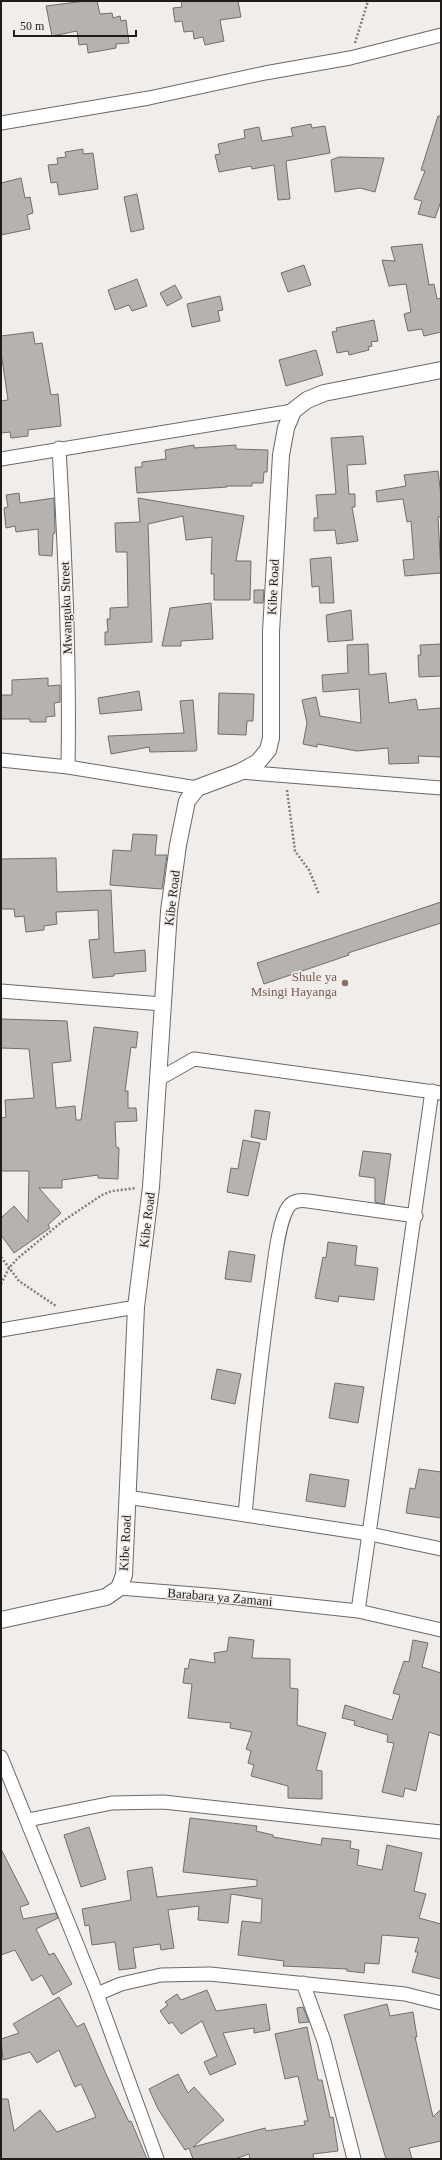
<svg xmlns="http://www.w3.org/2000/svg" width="442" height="2160" font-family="Georgia,serif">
	<rect width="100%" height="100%" fill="#f1edea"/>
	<!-- building -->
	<path fill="#b6b2af" stroke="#726e6b" d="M85,1H97L100,14L112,13L113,18L120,16L121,21L126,20L129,43L116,44V48L88,53L87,44L79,45L77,31L52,36L46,6Z
		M181,1H238L241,17L220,20L224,41L205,45L203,37L194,39L193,31L184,32L182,21L175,22L173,8L182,7Z
		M438,116H441V201L435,218L418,214L422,201L414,199L425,171L421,170Z
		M311,124L312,128L325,126L330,153L286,161L290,199L278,200L274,165L252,169L251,166L219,172L215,155L220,154L218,144L245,138L244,130L259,127L262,141L293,136L291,128Z
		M83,149V154L93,153L98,189L59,195L57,182L51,183L48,165L58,164L57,158L66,157L65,152Z
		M339,157L384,158L375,192L360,188L335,192L331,160Z
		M21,178L25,198L30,197L33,213L27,215L30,229L1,235V183Z
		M137,194L144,229L131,232L124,197Z
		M422,244L429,285L434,284L437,299L441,298V332L424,336L422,329L408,331L404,314L411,312L406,284L389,286L382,260L395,261L391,247Z
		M304,265L311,285L288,292L281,273Z
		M137,279L147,306L132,311L129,305L115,310L108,290Z
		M175,285L182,298L167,306L160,293Z
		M220,296L223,310L218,311L220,321L192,327L187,304Z
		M374,320L378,341L371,342L372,346L368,347L369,350L349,355L348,351L337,353L332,332L337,331L336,328Z
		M33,332L35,344L42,343L51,395L58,394L61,426L28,430V436L11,438L10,432L1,433V401L8,400L1,352V336Z
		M316,350L323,375L286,386L279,360Z
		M363,436L366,464L347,465L349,494H355V507H352L358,541L337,544L335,530L314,531V518H318L316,495L336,494L331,438Z
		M194,445V448L236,445V449L268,450L267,472H264L263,483H252V486H227V487L137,493L135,467H142V462L166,459L165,450Z
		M438,471L441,496V517H438L441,573L405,576L403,560L414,559L411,521L407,522L403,499L377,502L376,491L406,486L404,475Z
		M19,493L20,503L54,498L55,533L53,534L52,556L39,555L38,529L16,532L15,526L6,528L4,508L8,507L6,495Z
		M138,498L244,516L236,561H251L250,600H214V574H211L212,537L186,540L183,516L148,524L152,642L105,645V632H108L107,619H110V608L128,607L127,552H116L115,523L140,522Z
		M331,557L334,603H320L319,586L312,587L310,559Z
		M254,590H264L263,603H254Z
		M211,603L213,639L181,641V646H162L170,608Z
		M351,610L353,640L328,642L326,615Z
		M368,644L369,675L386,673L389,703L416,699L418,710L441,708V757L418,756L419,763L389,764L388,748L357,751L317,744V747L303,744L307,723L302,700L316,697L320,716L361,723L359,689L323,692L322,675L348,673L347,645Z
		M441,644V676L419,677L418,655H421L420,645Z
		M48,678V686L60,685V702L54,703L55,716L46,717V722H30V719H1V695H12V680Z
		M139,691L142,710L100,714L98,698Z
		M219,693L254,694L253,721H247L246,735L218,734Z
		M193,700L197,749L196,751L150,752L149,747L111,754L108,736L184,733L180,701Z
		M133,834L157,835L155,855H167L162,889L110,885L113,850L131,851Z
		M56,858L57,892L111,890L114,953L145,950L146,971L114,974V976L93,978L89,940L99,939L98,910L56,912L57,924L44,926V930L26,932L24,916L15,917L14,909H1V859Z
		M441,902V923L348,953L349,955L264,984L257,963Z
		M1,1019L67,1021L71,1061L52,1063L56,1108L75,1106L76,1120H81L94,1027L138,1032L136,1048L131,1047L125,1091H128V1108H136L137,1121L115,1122L116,1147L119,1148L118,1179L98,1178V1175L62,1180V1188H39L61,1213L48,1225L50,1228L14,1253L1,1235V1218L14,1206L28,1222L29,1171H1V1118L6,1117L5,1100L34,1098L29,1049L1,1048Z
		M255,1110L270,1112L266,1140L251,1137Z
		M243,1140L260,1143L248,1196L227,1192L231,1168L238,1169Z
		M363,1151L391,1154L384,1204L375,1202V1178L359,1176Z
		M328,1242L357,1246L355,1265L378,1268L374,1300L339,1296L338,1302L315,1298L323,1257L326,1258Z
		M229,1251L255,1255L251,1282L225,1279Z
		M217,1369L241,1374L235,1404L211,1399Z
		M335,1383L364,1387L358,1423L329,1418Z
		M419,1469L441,1472V1518L406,1513L410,1488L415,1489Z
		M310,1474L349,1480L345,1507L306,1501Z
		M229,1637L254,1640L252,1658L290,1659V1688L298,1689L297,1725L326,1733L316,1770L322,1771V1799L288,1798V1786L251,1776L254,1765L248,1763L251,1751L246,1749L252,1732L230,1728L231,1723L188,1718L192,1684L183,1683L185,1668L188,1669L190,1659L215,1663L214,1653L227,1651Z
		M413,1640L428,1643L422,1667L441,1673V1736L429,1732L416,1791L405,1788L403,1797L382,1792L394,1743L387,1742L388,1735L354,1725L355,1721L342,1718L345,1705L392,1720L400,1695L393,1693L404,1661L409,1662Z
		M190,1818L257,1826L256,1831L273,1835V1837L321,1845L322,1838L351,1841L350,1848L359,1850L357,1865L382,1870L387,1845L422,1853L414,1891L426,1894L419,1918L441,1924V1979L412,1972L418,1952H415L419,1938L382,1935L379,1964L365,1963L364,1973L347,1971V1969L283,1966L284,1961L238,1955L242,1921L261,1923L262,1899L231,1894L228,1923L198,1920L199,1906L168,1910L174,1948L161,1950L160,1944L133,1948L136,1968L119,1970L115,1942L92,1945L89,1925L85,1926L82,1909L131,1900L127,1871L152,1867L157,1897L257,1886V1880L183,1872Z
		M89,1827L106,1879L81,1887L64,1835Z
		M1,1849L29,1904L20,1907L23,1919L56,1913L58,1918L36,1929L49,1955L54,1953L72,1984L53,1995L42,1975L32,1981L15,1950L1,1955Z
		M207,1990L216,2011L266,2004L270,2030L254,2033V2028L223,2033L236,2064L210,2075L204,2062L217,2056L202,2021L181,2034L172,2022L169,2024L160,2011L168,2005L165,2002L177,1994L181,2000Z
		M59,1997L77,2027L84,2023L106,2074L129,2122L131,2121L147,2159H1V2099H8L14,2131L40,2110L57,2132L96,2117L81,2084L75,2087L59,2050L37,2063L30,2052L3,2060L1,2039L19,2033L13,2024Z
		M387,2004L390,2016L413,2012L417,2037H415L433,2117L441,2109V2141L409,2148L412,2159H386L344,2015Z
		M303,2007L309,2022L299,2023L297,2008Z
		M307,2027L318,2080H322L330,2118L333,2117L338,2151L313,2154L314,2159H250L249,2154L235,2159H193L189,2148L185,2150L158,2109L149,2089L178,2074L188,2093L194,2087L224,2120L193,2147L265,2128L266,2131L305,2125L304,2121H308L298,2076L285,2079L275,2034Z"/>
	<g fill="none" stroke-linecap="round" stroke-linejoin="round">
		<defs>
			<path id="minor" d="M1,123L149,98L265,73L350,58L441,35
				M59,448C65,555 70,661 68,767
				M1,459L293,411
				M1,760L68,767L197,788
				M240,772L441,788
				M1,991L162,1004
				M157,1080L194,1059L441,1093
				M1,1330L136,1307
				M127,1497L370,1534L441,1549
				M245,1515C252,1438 260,1362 271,1286C274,1267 278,1220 289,1206C294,1200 301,1200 308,1201L416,1216
				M119,1588L220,1596L358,1611L441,1630
				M358,1611L432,1091
				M1,1757L97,1994L157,2159
				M28,1820L112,1803L163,1802L441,1832
				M303,1983L324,2041L354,2159
				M97,1994L121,1984L161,1975L210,1974L405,1994L441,2003"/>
			<path id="tertiary" d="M1,1620L106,1597L119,1588L124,1575L136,1307L151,1187L169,911L178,845L187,801L197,788L240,772L258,762L268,750L271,738V632L281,455L286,428L293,411L307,400L324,393L441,370"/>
		</defs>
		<!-- minor casing -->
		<use href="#minor" stroke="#6c6866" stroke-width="15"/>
		<!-- tertiary casing -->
		<use href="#tertiary" stroke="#6c6866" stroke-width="18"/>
		<!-- path -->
		<path stroke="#807d7b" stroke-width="2.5" stroke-dasharray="2 2" stroke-linecap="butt" d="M355,43L368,1
			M287,790L295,851L309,870L319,894
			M1,1257L19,1281L56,1306
			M1,1284L9,1268L18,1258L63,1221L102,1195L112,1191L136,1188"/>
		<!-- minor -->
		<use href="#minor" stroke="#fff" stroke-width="13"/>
		<!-- tertiary -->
		<use href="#tertiary" stroke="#fff" stroke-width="16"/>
	</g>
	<!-- markers -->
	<circle fill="#8d6e63" stroke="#f1edea" stroke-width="1.5" cx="345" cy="983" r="4"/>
	<g text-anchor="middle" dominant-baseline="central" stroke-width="3" stroke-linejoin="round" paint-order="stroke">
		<!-- street labels -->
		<g font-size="13" fill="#1f1d1c" stroke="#f1edea">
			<text transform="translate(273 587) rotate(-87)">Kibe Road</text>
			<text transform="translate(66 608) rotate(-92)">Mwanguku Street</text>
			<text transform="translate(172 898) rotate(-83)">Kibe Road</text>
			<text transform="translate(147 1220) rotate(-83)">Kibe Road</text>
			<text transform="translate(125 1543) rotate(-87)">Kibe Road</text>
			<text transform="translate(220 1597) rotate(5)">Barabara ya Zamani</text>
		</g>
		<!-- education labels -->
		<g font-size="13" fill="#785e54" stroke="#f1edea" text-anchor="end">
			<text x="337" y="976">Shule ya<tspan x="337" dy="15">Msingi Hayanga</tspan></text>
		</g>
	</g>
	<!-- border -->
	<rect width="442" height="2160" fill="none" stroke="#1f1d1c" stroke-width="4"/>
	<!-- scale -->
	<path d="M14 30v6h122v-6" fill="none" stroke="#1f1d1c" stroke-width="2"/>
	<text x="20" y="30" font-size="12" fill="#1f1d1c" stroke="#f1edea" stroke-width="3" paint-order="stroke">50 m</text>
</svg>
